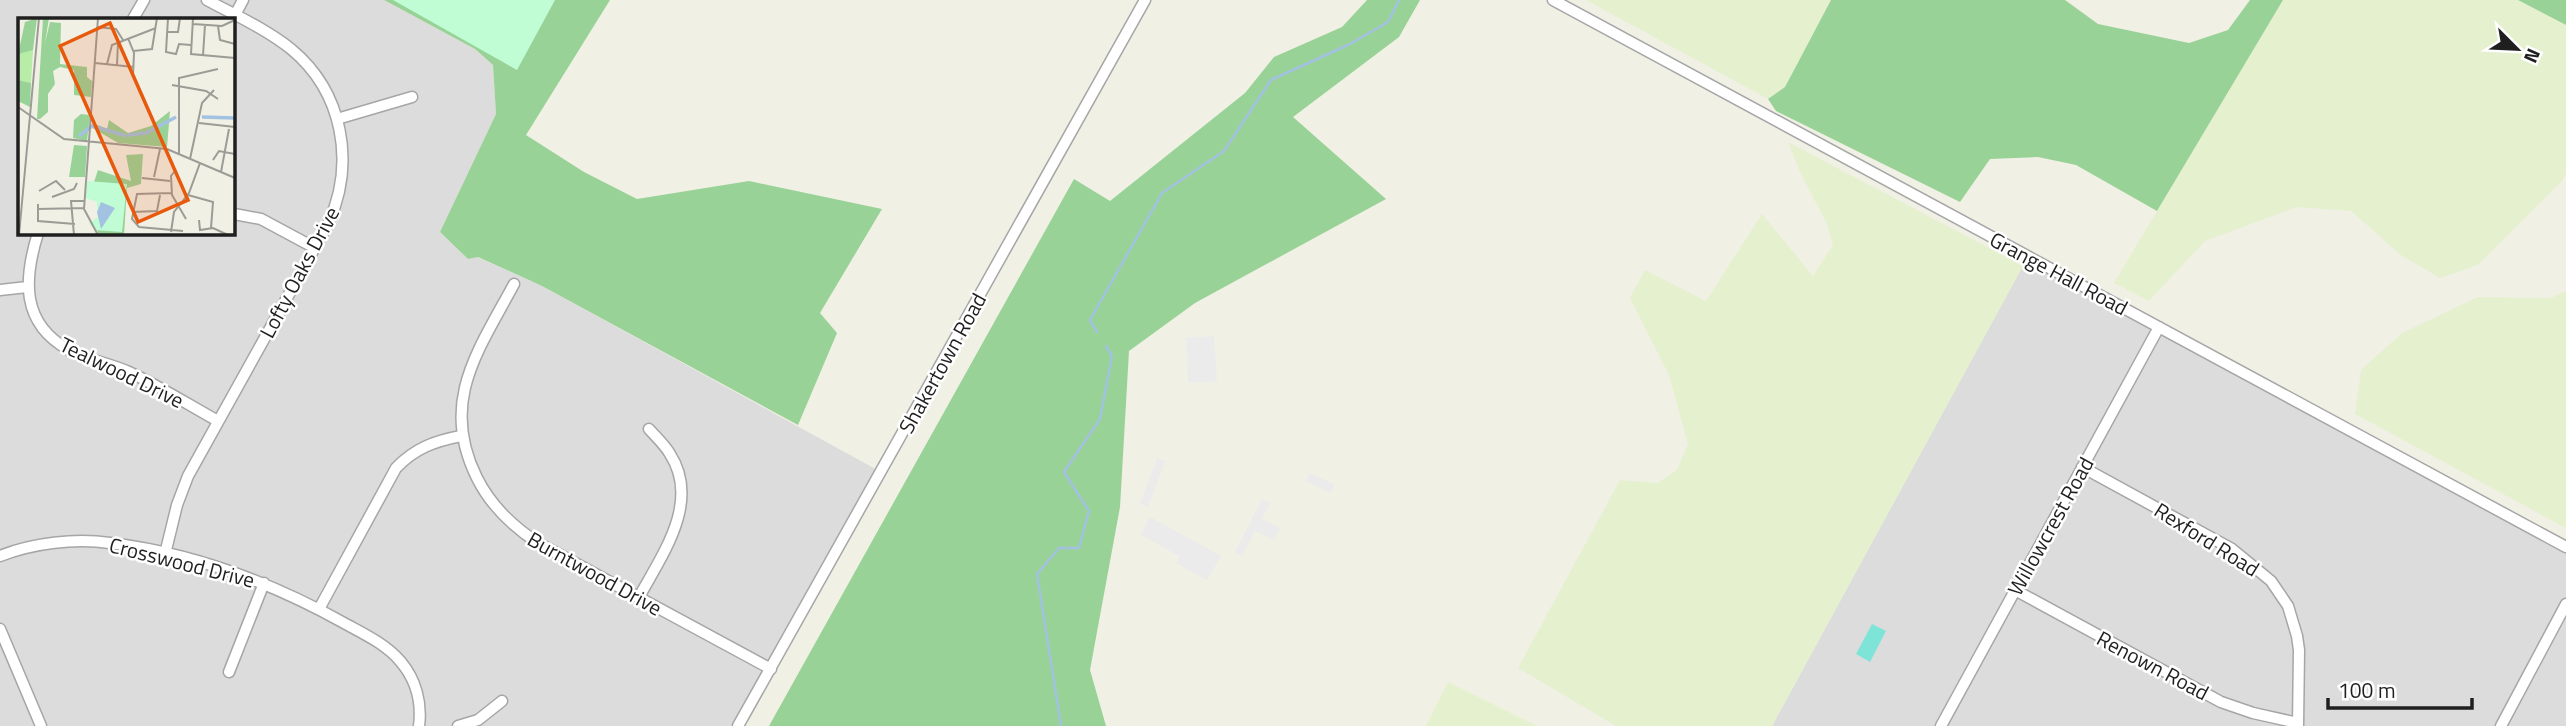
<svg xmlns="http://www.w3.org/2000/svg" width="2566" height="726" font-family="'Titillium Web',sans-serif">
	<rect width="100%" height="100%" fill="#f0f0e5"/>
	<!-- residential -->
	<path fill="#dddcdc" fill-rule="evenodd" d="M0,0H384L475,49L493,65L496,114L440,232L468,259L477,257L542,286L881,472L736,726H0ZM19,19H233V233H19Z
		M2028,256L2566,547V726H1772Z"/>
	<!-- farmland -->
	<path fill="#e5f0cf" d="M1586,0H1831L1785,87L1768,99Z
		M2283,0H2518L2566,25V174L2561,182L2478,265L2440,278L2401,255L2351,211L2297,207L2205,241L2149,301L2114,283Z
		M1788,142L2023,266L1772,726H1616L1518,668L1620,480L1658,483L1677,470L1688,444L1669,375L1630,298L1645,270L1706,301L1762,214L1813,276L1833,245L1827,224L1801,174Z
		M2566,291V528L2355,414L2361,370L2402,333L2478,297L2551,298Z
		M1448,682L1537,726H1426Z"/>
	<!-- forest -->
	<path fill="#99d297" d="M384,0H610L526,135L584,172L637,199L749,181L882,209L820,313L837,333L798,425L542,286L478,257L468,259L440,232L496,114L493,65L475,49Z
		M1367,0H1420L1399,37L1293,117L1386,199L1195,303L1129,351L1120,507L1090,670L1106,726H769L1074,179L1110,201L1245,93L1274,57L1342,27Z
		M1831,0H2065L2098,24L2189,43L2228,30L2250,0H2283L2157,211L2076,165L2038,157L1990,159L1960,202L1776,111L1768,99L1785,87Z
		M2518,0H2566V25Z"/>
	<!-- park -->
	<path fill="#c0fdd5" d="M393,0H555L517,70Z"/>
	<!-- pitch -->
	<path fill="#7ee4d8" d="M1872,624L1886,631L1870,662L1856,654Z"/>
	<!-- parking -->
	<path fill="#ebebeb" d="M1214,336L1217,381L1188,383L1186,338Z
		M1157,458L1165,461L1148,507L1140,504Z
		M1310,473L1335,485L1331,493L1306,481Z
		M1262,499L1270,503L1262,519L1280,528L1274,540L1255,531L1242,556L1235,552Z
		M1150,517L1221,556L1207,580L1176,563L1179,556L1141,535Z"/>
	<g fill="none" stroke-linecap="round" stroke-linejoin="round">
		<!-- stream -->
		<path stroke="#a3c2e1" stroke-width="2.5" d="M1097,332L1090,320L1162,193L1224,151L1271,80L1350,44L1388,22L1399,0
			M1061,726L1037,574L1059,548H1079L1089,511L1064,472L1100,419L1112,356L1106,346"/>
		<defs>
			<path id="minor" d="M1553,0L2566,547
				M235,15L243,0
				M133,19L144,0
				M337,119L412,97
				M234,214L261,219L315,248
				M38,233C24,278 20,323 69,350C87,360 109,363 129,372C159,386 189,405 218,421
				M514,284C478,351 439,402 477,478C491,506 512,526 538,543L771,669
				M0,290L27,287
				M2082,467L2232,549L2271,581L2288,606L2297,636L2299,650L2298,726
				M165,554L177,505L188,476L328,224C356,163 343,92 291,49C266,29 235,15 207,0
				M0,556C33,543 75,538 110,543C193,553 272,583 344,623C364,634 386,644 401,662C416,680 422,703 419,726
				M2015,590L2221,702L2253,713L2298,723
				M639,597C662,555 701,502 670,454C665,445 656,437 649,429
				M319,609L396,468C415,448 435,441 461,436
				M0,629L41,726
				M229,672L264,583
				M458,726L478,720L502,701
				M738,726L1145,0
				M1941,726L2159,327
				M2501,726L2566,604"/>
		</defs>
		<!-- minor casing -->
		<use href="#minor" stroke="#a6a6a6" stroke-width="13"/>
		<!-- minor -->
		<use href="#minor" stroke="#fff" stroke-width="10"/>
	</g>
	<g text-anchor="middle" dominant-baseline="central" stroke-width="5" stroke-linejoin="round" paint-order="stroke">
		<!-- street labels -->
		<g font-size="21" fill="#1f1f1f" stroke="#fff">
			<text transform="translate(299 272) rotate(-62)">Lofty Oaks Drive</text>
			<text transform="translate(2059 273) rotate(28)">Grange Hall Road</text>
			<text transform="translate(942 363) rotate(-61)">Shakertown Road</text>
			<text transform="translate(122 372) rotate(26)">Tealwood Drive</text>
			<text transform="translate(2050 526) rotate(-61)">Willowcrest Road</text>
			<text transform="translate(2207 539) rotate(32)">Rexford Road</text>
			<text transform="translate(182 562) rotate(14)">Crosswood Drive</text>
			<text transform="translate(595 573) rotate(29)">Burntwood Drive</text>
			<text transform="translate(2153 665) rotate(28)">Renown Road</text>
		</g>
	</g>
	<!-- overview -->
	<g transform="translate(18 18)">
		<rect width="217" height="217" fill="#f0f0e5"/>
		<path d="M7,32H15L13,65L0,62V36Z" fill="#b8eda8"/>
		<path d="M19,0L15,32L0,36L7,4ZM25,0H31L27,25L32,4L43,5L42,46L69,49V59L74,63L73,79L56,77V52L42,49L35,53L37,66L30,76V94L22,101H19ZM0,62L13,65L12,89L0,83ZM152,93L149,129L100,125L73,109L80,107L89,111L91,102L110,115L133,108ZM63,96L72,97L69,123L55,120L56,102ZM56,127L69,128L67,159H51ZM125,136L123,166L109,170L106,217H81L77,206L83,211L76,164L80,152L113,163L108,137Z" fill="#99d297"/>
		<path d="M69,163L109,166L104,214L77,212L71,205L80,199L79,184L67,180Z" fill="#c0fdd5"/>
		<path d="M83,184L97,190L83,211L79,194Z" fill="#a3c2e1"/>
		<path fill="none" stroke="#a3c2e1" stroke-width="3.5" d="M184,99L217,100M110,117L128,115L158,99M61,118L74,108L109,118"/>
		<path fill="none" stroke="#9c9c96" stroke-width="2" d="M150,0L148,34L158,36L161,26L173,27M175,0L173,36L217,40M175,6L204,8L217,2M200,8L202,22L217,26M79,9L98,11L105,22M149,14H160L162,0M110,20L116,35L115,58M115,33L134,31L139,0M185,37L187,7M77,45L116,49M89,46L94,27L138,10M99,47L100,24M154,67L188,73L200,81M0,89L46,121L149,131L217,160M181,105L217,109M161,136V60L200,51M172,141L184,85L196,72M195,142L201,133L217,136M157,153L153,158L154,177L168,201M203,154L211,111M136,159L142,131M124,160L152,163M21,173L38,163L47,172M153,175L119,176L114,201L121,209L165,213M170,177L195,184L193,210M34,179L56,171L59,165M20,186V203L57,206M19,191L66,190M114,194L139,193L142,177M181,202L182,212L195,210L210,217M153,214L156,194L171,175L182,145M1,217L21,0M56,217L53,183H66M80,217L66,191L80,0"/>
		<path fill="#e8590c" fill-opacity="0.15" stroke="#e8590c" stroke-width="3.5" d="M92,5L170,182L120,204L42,28Z"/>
		<rect width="217" height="217" fill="none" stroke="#1f1f1f" stroke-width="3.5"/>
	</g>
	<!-- north arrow -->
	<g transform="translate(2517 49) rotate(114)" stroke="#ffffff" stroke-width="5" paint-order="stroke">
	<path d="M0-5L12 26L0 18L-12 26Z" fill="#1f1f1f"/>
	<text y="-10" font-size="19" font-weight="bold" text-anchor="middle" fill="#1f1f1f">N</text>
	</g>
	<!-- scale -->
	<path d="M2328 698v10h144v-10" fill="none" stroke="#1f1f1f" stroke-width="3.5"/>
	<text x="2338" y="698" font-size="21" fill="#1f1f1f" stroke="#ffffff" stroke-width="5" paint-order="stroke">100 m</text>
</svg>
